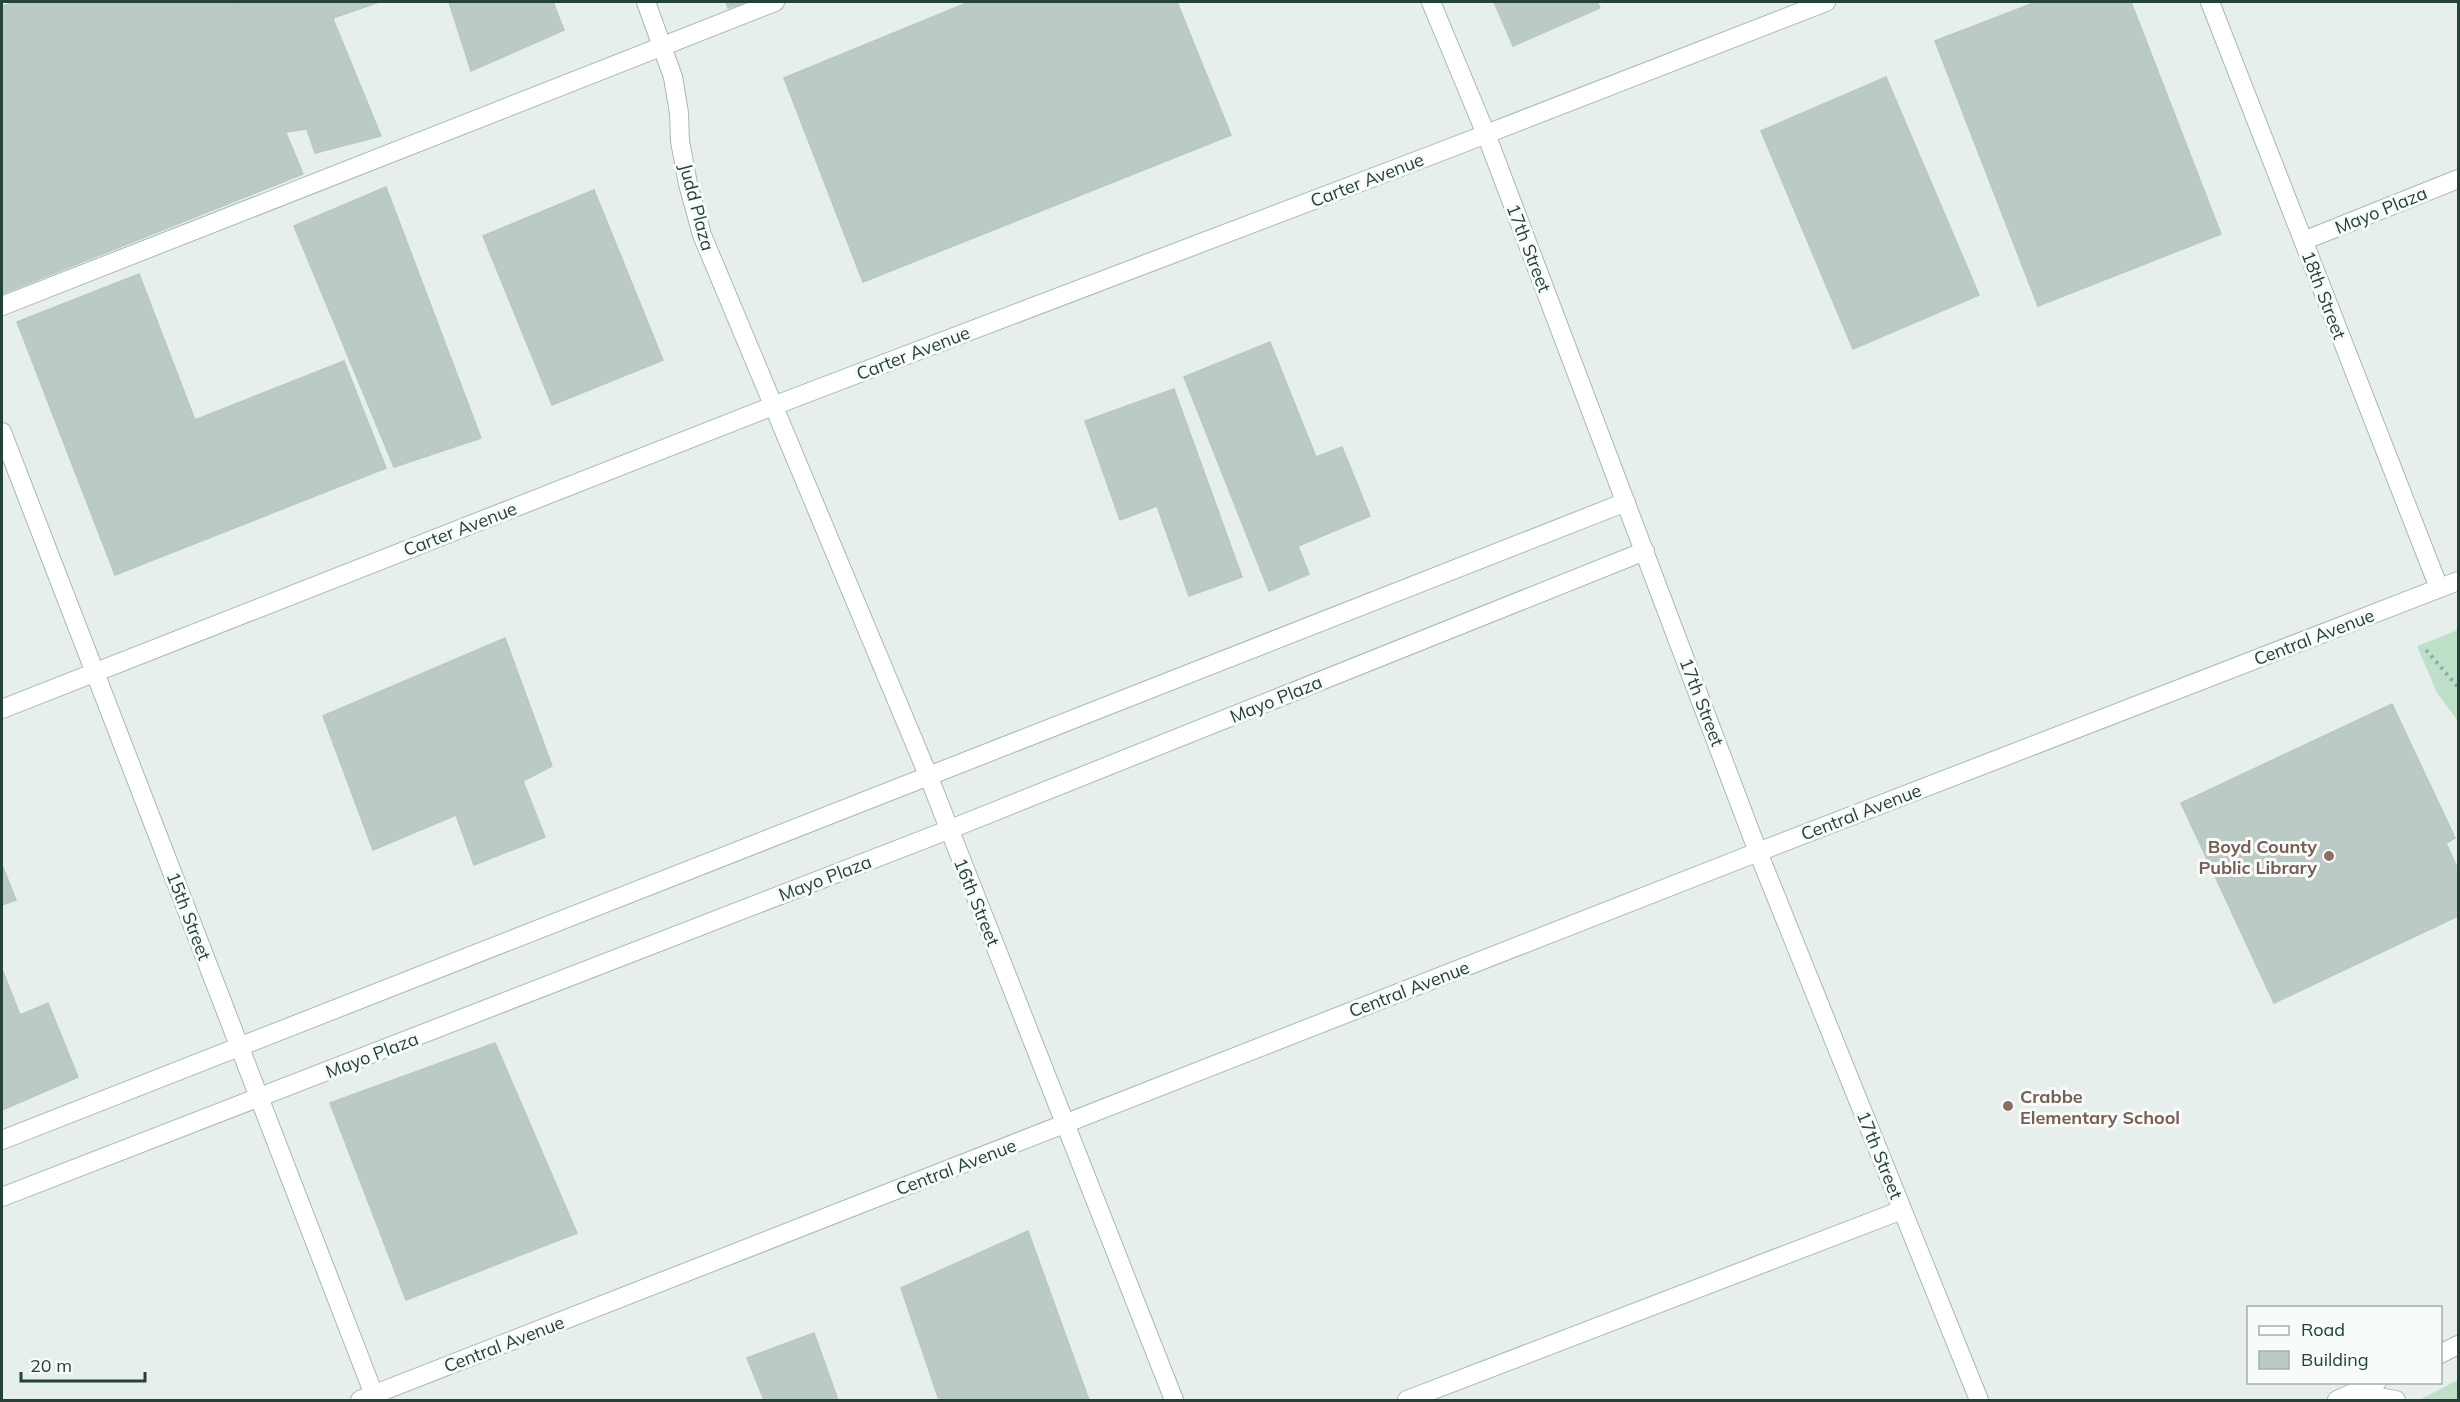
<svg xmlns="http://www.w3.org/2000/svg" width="2460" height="1402" font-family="Mulish,sans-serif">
	<rect width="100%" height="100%" fill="#e6efeb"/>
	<!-- green -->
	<path fill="#bfe0c8" d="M2458,630V721L2437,693L2417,646Z
		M2458,1380V1400H2419Z"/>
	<!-- building -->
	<path fill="#bbcac4" stroke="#b8c9c2" stroke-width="1.5" d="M15,2H232L303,174L2,294V6Z
		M232,2H326L381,136L315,153L307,129L286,132Z
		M326,2H379L333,18Z
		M449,2H553L564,30L471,71Z
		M726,2H746L728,8Z
		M969,2H1177L1231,135L863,282L784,78Z
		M1494,2H1597L1600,8L1513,46Z
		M2036,2H2131L2221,234L2038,306L1935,41Z
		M1886,77L1979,295L1853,349L1761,131Z
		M386,187L481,438L394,467L294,226Z
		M594,190L663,360L552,405L483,236Z
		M139,274L195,420L344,361L386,468L115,575L17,322Z
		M1270,342L1316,457L1342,447L1370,516L1298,546L1309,574L1269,591L1184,377Z
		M1174,389L1242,577L1189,596L1157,506L1120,520L1085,421Z
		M505,638L552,766L523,781L545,837L474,865L456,815L373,850L323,716Z
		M2392,704L2455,838L2446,843L2458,870V916L2274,1003L2181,803Z
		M2,865L16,900L2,905Z
		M2,969L20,1015L48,1003L78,1077L2,1110Z
		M495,1043L577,1233L406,1300L330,1103Z
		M1028,1231L1089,1400H939L901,1288Z
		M814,1333L838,1400H764L747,1358Z"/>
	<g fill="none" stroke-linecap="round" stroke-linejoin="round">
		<defs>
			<path id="minor" d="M646,2L673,77L679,113L680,141L688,184L702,235L928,775L1174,1400
				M1431,2L1486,134L1758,852L1979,1400
				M2210,2L2439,588
				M2303,241L2458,179
				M2,306L775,2
				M2,432L376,1400
				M2,709L773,406L1445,150L1826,2
				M2,1140L1626,502
				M2,1197L948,830L1645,551
				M2440,1354L2458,1345
				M2354,1393L2396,1400
				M360,1400L1758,852L2458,581
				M1407,1400L1902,1210
				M2337,1400L2377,1382"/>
		</defs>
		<!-- minor casing -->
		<use href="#minor" stroke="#a8b8b2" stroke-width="20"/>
		<!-- path -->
		<path stroke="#86b3a5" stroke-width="4" stroke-dasharray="3 4.5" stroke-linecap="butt" d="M2426,650L2458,687"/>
		<!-- minor -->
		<use href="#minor" stroke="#fff" stroke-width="18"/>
	</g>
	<!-- markers -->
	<g fill="#8d6e63" stroke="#f7fbf9" stroke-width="2">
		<circle cx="2329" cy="856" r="6"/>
		<circle cx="2008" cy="1106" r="6"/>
	</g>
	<g text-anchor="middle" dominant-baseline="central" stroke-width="6" stroke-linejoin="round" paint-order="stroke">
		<!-- street labels -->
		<g font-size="18" fill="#24423a" stroke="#f7fbf9">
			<text transform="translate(1367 180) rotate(-21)">Carter Avenue</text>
			<text transform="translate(697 207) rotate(75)">Judd Plaza</text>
			<text transform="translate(2381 210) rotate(-22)">Mayo Plaza</text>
			<text transform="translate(1529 248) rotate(69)">17th Street</text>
			<text transform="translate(2324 295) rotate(69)">18th Street</text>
			<text transform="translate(913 353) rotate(-21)">Carter Avenue</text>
			<text transform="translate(460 529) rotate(-21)">Carter Avenue</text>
			<text transform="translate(2314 637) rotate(-21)">Central Avenue</text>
			<text transform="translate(1276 699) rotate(-22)">Mayo Plaza</text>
			<text transform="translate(1702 702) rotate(69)">17th Street</text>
			<text transform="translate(1861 812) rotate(-21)">Central Avenue</text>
			<text transform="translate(825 878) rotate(-21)">Mayo Plaza</text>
			<text transform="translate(977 902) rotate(68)">16th Street</text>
			<text transform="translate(189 916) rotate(69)">15th Street</text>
			<text transform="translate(1409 989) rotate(-21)">Central Avenue</text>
			<text transform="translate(372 1055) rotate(-21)">Mayo Plaza</text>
			<text transform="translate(1880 1155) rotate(68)">17th Street</text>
			<text transform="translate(956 1167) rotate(-21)">Central Avenue</text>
			<text transform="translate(504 1344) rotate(-21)">Central Avenue</text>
		</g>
		<!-- education labels -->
		<g font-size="18" font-weight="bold" fill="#785e54" stroke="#f7fbf9" text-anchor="end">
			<text x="2317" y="846">Boyd County<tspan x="2317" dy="21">Public Library</tspan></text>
			<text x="2020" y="1096" text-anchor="start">Crabbe<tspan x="2020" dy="21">Elementary School</tspan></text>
		</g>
	</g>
	<!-- border -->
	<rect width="2460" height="1402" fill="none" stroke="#24423a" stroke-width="6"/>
	<!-- legend -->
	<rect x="2247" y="1306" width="195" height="78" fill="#f7fbf9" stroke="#a3b1ad" stroke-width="1.5"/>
	<rect x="2259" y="1326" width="30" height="9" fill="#ffffff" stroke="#a3b1ad" stroke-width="1.5"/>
	<text x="2301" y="1336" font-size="18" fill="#24423a">Road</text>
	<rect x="2259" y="1351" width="30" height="18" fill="#bbcac4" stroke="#a3b1ad" stroke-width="1.5"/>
	<text x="2301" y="1366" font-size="18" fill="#24423a">Building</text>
	<!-- scale -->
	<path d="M21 1372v9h124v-9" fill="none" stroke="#24423a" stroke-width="3"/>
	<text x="30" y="1372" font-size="18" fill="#24423a" stroke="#f7fbf9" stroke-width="4.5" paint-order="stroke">20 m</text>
</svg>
